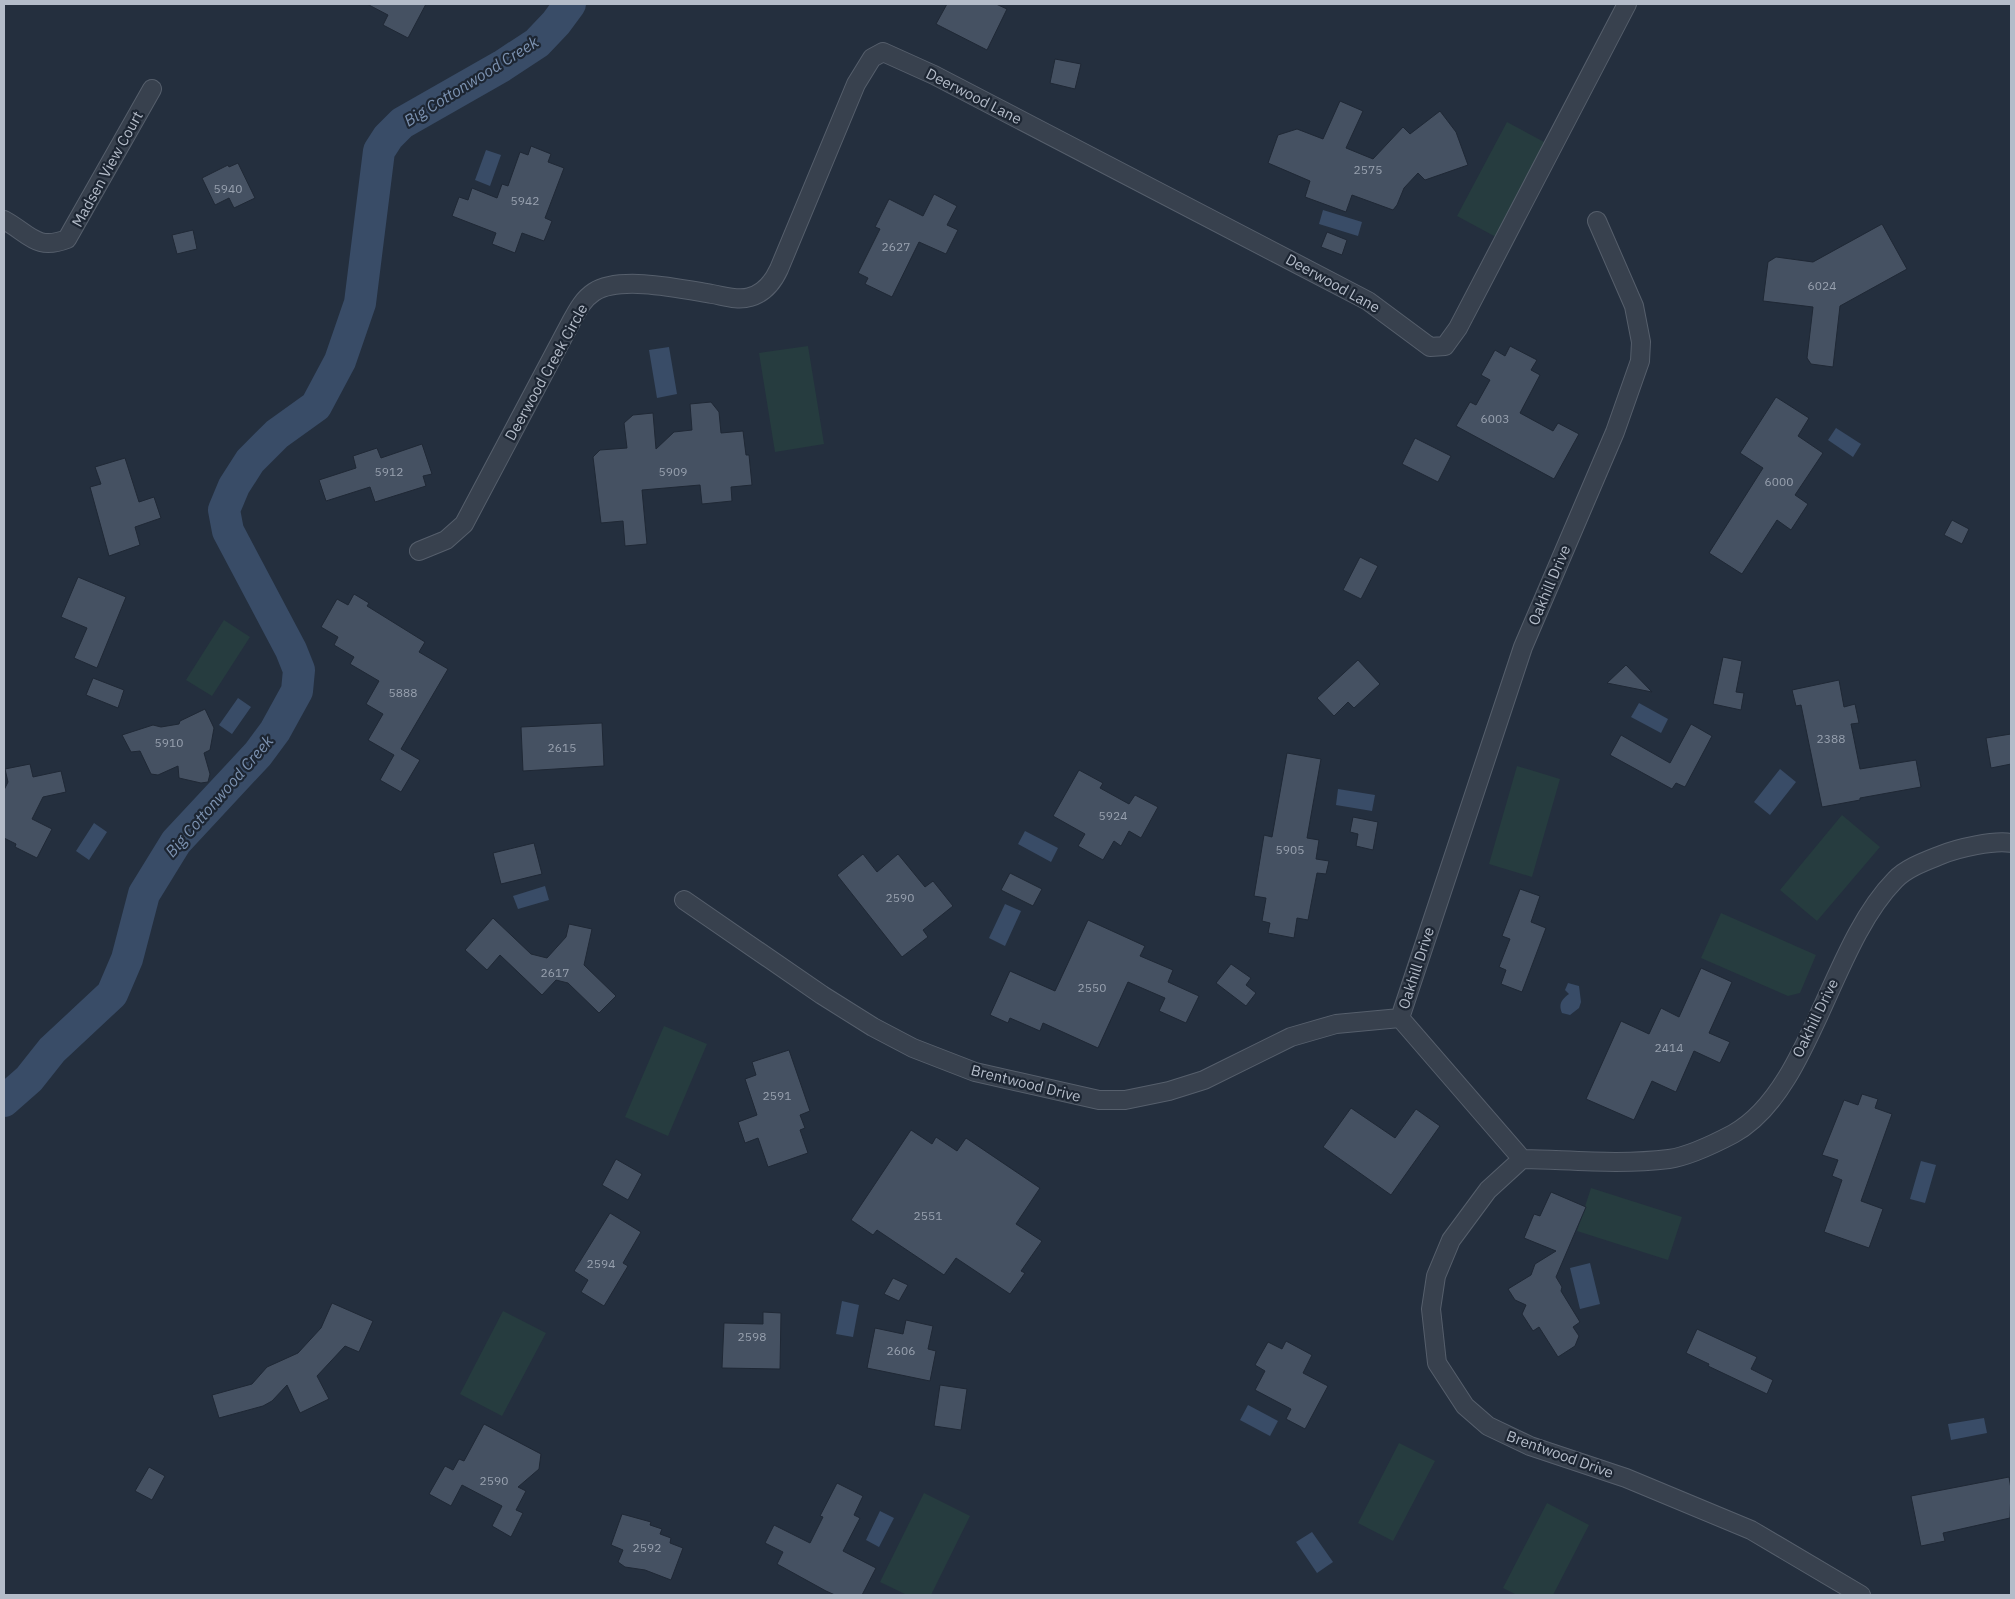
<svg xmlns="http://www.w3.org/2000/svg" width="2015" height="1599" font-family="'IBM Plex Sans',sans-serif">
	<rect width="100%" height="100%" fill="#242f3e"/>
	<!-- green -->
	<path fill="#263c3f" d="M1507,122L1546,143L1496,237L1457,216Z
		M808,346L824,444L775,452L759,353Z
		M224,620L250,637L212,696L186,680Z
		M1517,766L1560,779L1532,877L1489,864Z
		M1842,815L1880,847L1817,921L1780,890Z
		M1721,913L1816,955L1800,993L1788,996L1701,958Z
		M664,1026L707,1044L668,1136L625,1117Z
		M1591,1188L1682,1217L1668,1260L1577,1231Z
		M503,1311L546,1333L502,1416L460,1394Z
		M1399,1443L1435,1461L1393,1541L1358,1523Z
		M924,1493L970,1516L931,1595H907L880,1582Z
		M1547,1503L1589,1525L1553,1595H1517L1503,1588Z"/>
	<!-- water -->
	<path fill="#394c67" d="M486,150L501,155L490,186L475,180Z
		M1323,210L1362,222L1358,236L1319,224Z
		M669,347L677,394L657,398L649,350Z
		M1836,428L1861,444L1853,457L1828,440Z
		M238,698L251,707L232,734L219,725Z
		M1639,703L1668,719L1661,733L1631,717Z
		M1780,769L1796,782L1770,815L1754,802Z
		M1338,789L1375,795L1372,811L1336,805Z
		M94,823L107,832L89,860L76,851Z
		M1025,831L1058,848L1051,862L1018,844Z
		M545,886L549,900L518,909L513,896Z
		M1005,904L1021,911L1005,946L989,938Z
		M1568,983L1579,986L1581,1002L1579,1008L1570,1015L1562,1013C1558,1004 1562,999 1569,994L1565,990Z
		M1921,1161L1936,1165L1925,1203L1910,1199Z
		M1590,1263L1600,1304L1580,1309L1570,1268Z
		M842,1301L859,1305L853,1337L836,1334Z
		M1248,1405L1278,1421L1270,1436L1240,1420Z
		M1984,1418L1987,1433L1951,1440L1948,1424Z
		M880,1511L894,1518L879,1547L866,1540Z
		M1312,1532L1333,1562L1317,1573L1296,1542Z"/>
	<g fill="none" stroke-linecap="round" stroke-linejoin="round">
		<!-- river -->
		<path stroke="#394c67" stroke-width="32" d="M4,1101L29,1079L52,1050L112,994L127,959L144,894L176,842L258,754L275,731L297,691L299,670L291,650L228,531L224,510L234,486L250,461L277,434L316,406L340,361L360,303L379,151L388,137L402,123L502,66L537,43L556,23L570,4"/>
	</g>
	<!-- building -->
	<path fill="#455162" stroke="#1f2835" d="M367,4H426L408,38L383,25L388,15Z
		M947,4H996L1007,9L987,50L936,24Z
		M1055,59L1081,64L1075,89L1050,83Z
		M1340,101L1363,111L1346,148L1373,159L1403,127L1410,134L1440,111L1456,132L1468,165L1425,180L1418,173L1404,188L1397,205L1393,210L1352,195L1346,212L1305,197L1310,181L1268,163L1278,135L1297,129L1323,139Z
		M531,146L551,154L548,162L564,168L545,218L552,221L544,241L522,233L515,253L492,244L496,233L452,216L459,197L468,200L472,188L497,198L502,184L508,186L520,152L528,155Z
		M238,163L255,198L234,208L229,198L215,205L202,178L228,165L229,167Z
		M934,194L957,206L947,225L958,230L946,254L919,242L892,297L865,284L868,278L858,273L880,229L875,227L889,199L923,216Z
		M1882,224L1907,269L1840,306L1833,367L1811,364L1807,358L1813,307L1763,301L1768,262L1776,257L1813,262Z
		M193,230L197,249L177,254L172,235Z
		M1327,232L1347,240L1342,255L1321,247Z
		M1510,346L1537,360L1531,370L1540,375L1520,413L1553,431L1558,423L1579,434L1554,479L1456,426L1470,402L1476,405L1490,380L1481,375L1495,350L1505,356Z
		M1776,397L1809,418L1798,436L1823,453L1795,495L1808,504L1791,530L1777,520L1742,574L1709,553L1763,468L1740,453Z
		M711,402L719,412L721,433L743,431L746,455H749L752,485L731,487L732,501L702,504L700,485L642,490L647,544L625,546L623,521L601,523L593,457L600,450L627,448L624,423L633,415L653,413L656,449L674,432L692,430L690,404Z
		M1415,438L1451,456L1438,482L1402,464Z
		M422,444L432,474L423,476L426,486L375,502L370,487L326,501L319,480L356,468L353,456L377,448L381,458Z
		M125,458L139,502L154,497L161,518L135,527L140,545L109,556L90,487L101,484L95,467Z
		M1952,520L1969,529L1962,544L1944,535Z
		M1360,557L1378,566L1361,599L1343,590Z
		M78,577L126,597L97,668L74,658L87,628L61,617Z
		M354,594L369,603L367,606L425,642L419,652L448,669L401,749L420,760L401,792L380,780L394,755L368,740L383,714L366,704L379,681L350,664L354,657L334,645L338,637L321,627L337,599L348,605Z
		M1723,657L1742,661L1736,692L1744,693L1741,710L1713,704Z
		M1358,660L1380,684L1354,708L1348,702L1334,716L1317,698Z
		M1626,665L1652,692L1607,683Z
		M93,678L124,690L118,708L86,695Z
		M1839,680L1844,707L1855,704L1859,723L1851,724L1860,769L1916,760L1921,787L1860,798V800L1822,807L1801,705L1796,706L1792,690Z
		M205,709L214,728L210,750L204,753L210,774L208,782L201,783L179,778L178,766L158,775L151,774L140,751L131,752L122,735L153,725L161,727L179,724L180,721Z
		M602,723L604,766L523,771L521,727Z
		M1691,724L1712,736L1685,787L1676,783L1672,789L1610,755L1621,735L1670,763Z
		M2011,734V764L1991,768L1986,738Z
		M1287,753L1321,759L1307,838L1319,840L1316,859L1329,861L1326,874L1317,873L1308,920L1297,918L1294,938L1268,933L1270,923L1262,921L1266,898L1254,896L1264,835L1272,837Z
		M30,764L33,777L61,771L66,792L43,797L32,819L52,829L37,858L15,847L16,844L4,838V790L8,782L5,769Z
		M1079,770L1103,783L1100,788L1129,804L1135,795L1158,807L1141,838L1129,831L1121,846L1114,841L1103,860L1078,846L1085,834L1053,816Z
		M1353,817L1378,822L1373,850L1356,846L1358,834L1350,832Z
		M534,843L542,874L501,884L493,853Z
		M863,854L877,872L898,854L925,887L933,881L953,906L923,930L928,937L902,957L837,875Z
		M1010,873L1042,889L1033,906L1001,890Z
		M1520,889L1540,896L1531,922L1546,928L1522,992L1501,984L1506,970L1499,967L1510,939L1502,936Z
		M493,918L531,954L547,958L566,937L569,924L592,929L584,965L616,996L599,1013L568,983L556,980L542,995L500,955L487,970L465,950Z
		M1088,920L1145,946L1140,956L1173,970L1168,982L1199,996L1186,1023L1159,1011L1165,998L1128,982L1098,1048L1043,1023L1040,1031L1010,1018L1008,1023L990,1015L1010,971L1055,991Z
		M1231,964L1251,978L1246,985L1256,993L1246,1006L1216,983Z
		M1701,968L1732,982L1709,1033L1730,1042L1720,1063L1694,1051L1676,1092L1652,1081L1634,1120L1586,1099L1621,1021L1649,1034L1661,1008L1679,1017Z
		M789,1050L810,1111L800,1115L805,1128L800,1130L808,1153L768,1167L758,1138L745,1143L738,1122L757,1115L745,1079L756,1075L752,1062Z
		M1862,1094L1878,1099L1875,1108L1892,1114L1861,1201L1883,1209L1869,1248L1824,1232L1842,1180L1832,1176L1838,1160L1822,1155L1844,1100L1858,1105Z
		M1351,1108L1395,1138L1416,1109L1440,1126L1391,1195L1323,1147Z
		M911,1130L932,1144L936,1137L957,1151L966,1138L1040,1188L1016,1224L1042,1241L1021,1271L1025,1273L1010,1294L956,1258L944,1275L877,1230L873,1235L851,1220Z
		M616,1159L642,1174L628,1200L602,1185Z
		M1551,1192L1586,1207L1556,1277L1562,1287L1561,1291L1580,1322L1573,1327L1579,1336L1575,1346L1558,1357L1539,1327L1533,1331L1522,1314L1526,1305L1515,1300L1508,1289L1531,1275L1535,1264L1556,1251L1524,1238L1534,1214L1540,1216Z
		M610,1213L641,1232L623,1263L628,1266L604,1306L581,1292L588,1280L574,1271Z
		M893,1278L908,1285L899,1301L884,1294Z
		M332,1303L373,1321L359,1352L345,1346L317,1376L329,1399L300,1413L287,1385L272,1401L263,1406L219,1418L212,1395L252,1384L267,1367L298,1353L321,1328Z
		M763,1312L781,1313L780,1369L722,1368L724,1323L763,1324Z
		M906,1320L933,1326L928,1349L936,1351L930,1381L867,1368L875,1328L903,1334Z
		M1697,1329L1757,1357L1751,1369L1773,1380L1767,1394L1708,1366L1709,1364L1686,1353Z
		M1286,1341L1312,1355L1303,1373L1328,1386L1305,1429L1286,1419L1291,1409L1255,1390L1265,1371L1255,1365L1268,1342L1282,1349Z
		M940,1385L967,1389L961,1430L934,1426Z
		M484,1424L541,1454L539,1469L518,1487L526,1491L516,1510L523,1513L511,1537L492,1526L502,1506L462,1485L451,1506L429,1494L445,1466L453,1470L459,1459L464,1461Z
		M149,1467L165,1476L152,1500L135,1491Z
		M2009,1477L2011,1489L2010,1518L1943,1533L1945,1541L1921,1546L1911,1496Z
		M837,1483L863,1496L854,1515L860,1518L843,1551L876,1568L862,1595H835L826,1591L777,1564L783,1552L765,1543L774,1525L810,1543L823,1517L820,1516Z
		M622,1514L651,1522L650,1525L662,1529L660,1534L671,1538L670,1543L683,1548L671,1580L645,1570L625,1567L618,1562L623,1550L611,1545Z"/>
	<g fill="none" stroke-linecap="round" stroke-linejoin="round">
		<defs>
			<path id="minor" d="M4,220C30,234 36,251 67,239L152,89
				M419,551L446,540L464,524L571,322C577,311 583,299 594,292C620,275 682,289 712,294C724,296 738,301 750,297C765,293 773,282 779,269L856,84L872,58L883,52L934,75L1368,301L1430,347L1445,346L1458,328L1627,4
				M684,900L822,995L873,1027L913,1048L975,1072L1099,1100H1125L1169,1091L1204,1080L1291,1037L1336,1024L1400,1018
				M1400,1018L1523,647L1615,432L1640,361L1641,342L1634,306L1597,221
				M1400,1018L1522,1159C1571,1160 1621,1165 1669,1159C1690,1156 1714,1144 1733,1134C1810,1092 1830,946 1895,880C1906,868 1926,861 1941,855C1958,848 1994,840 2011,843
				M1522,1159L1488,1190L1451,1240L1436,1276L1431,1309L1437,1363L1465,1406L1488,1426L1530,1446L1626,1478L1751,1530L1861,1595"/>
		</defs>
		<!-- minor casing -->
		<use href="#minor" stroke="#565f6c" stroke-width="20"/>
		<!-- minor -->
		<use href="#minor" stroke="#38414e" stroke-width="18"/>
	</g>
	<g text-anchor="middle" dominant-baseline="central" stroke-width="4.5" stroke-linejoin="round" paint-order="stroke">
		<!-- number labels -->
		<g font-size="12" fill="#98a1af">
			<text x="1368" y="169">2575</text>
			<text x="228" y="188">5940</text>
			<text x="525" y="200">5942</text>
			<text x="896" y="246">2627</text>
			<text x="1822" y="285">6024</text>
			<text x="1495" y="418">6003</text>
			<text x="389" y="471">5912</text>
			<text x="673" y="471">5909</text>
			<text x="1779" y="481">6000</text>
			<text x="403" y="692">5888</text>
			<text x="1831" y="738">2388</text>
			<text x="169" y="742">5910</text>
			<text x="562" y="747">2615</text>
			<text x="1113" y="815">5924</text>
			<text x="1290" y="849">5905</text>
			<text x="900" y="897">2590</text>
			<text x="555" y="972">2617</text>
			<text x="1092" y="987">2550</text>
			<text x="1669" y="1047">2414</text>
			<text x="777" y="1095">2591</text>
			<text x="928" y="1215">2551</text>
			<text x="601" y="1263">2594</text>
			<text x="752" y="1336">2598</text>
			<text x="901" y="1350">2606</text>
			<text x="494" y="1480">2590</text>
			<text x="647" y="1547">2592</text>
		</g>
		<!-- street labels -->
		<g font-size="15" fill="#b4bcc9" stroke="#1d2633">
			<text transform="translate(974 96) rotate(27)">Deerwood Lane</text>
			<text transform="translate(107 169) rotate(-61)">Madsen View Court</text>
			<text transform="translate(1333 283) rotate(29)">Deerwood Lane</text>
			<text transform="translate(546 372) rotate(-61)">Deerwood Creek Circle</text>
			<text transform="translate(1549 585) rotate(-67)">Oakhill Drive</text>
			<text transform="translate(1416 968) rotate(-72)">Oakhill Drive</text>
			<text transform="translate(1815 1018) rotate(-64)">Oakhill Drive</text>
			<text transform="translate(1026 1083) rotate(14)">Brentwood Drive</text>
			<text transform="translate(1560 1454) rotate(20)">Brentwood Drive</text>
		</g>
		<!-- water labels -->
		<g font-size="16" font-style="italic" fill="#7c92b1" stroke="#1d2633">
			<text transform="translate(471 81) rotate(-32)">Big Cottonwood Creek</text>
			<text transform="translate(219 796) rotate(-49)">Big Cottonwood Creek</text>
		</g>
	</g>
	<!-- border -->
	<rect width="2015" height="1599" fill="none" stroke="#b4bcc9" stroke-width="10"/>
</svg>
